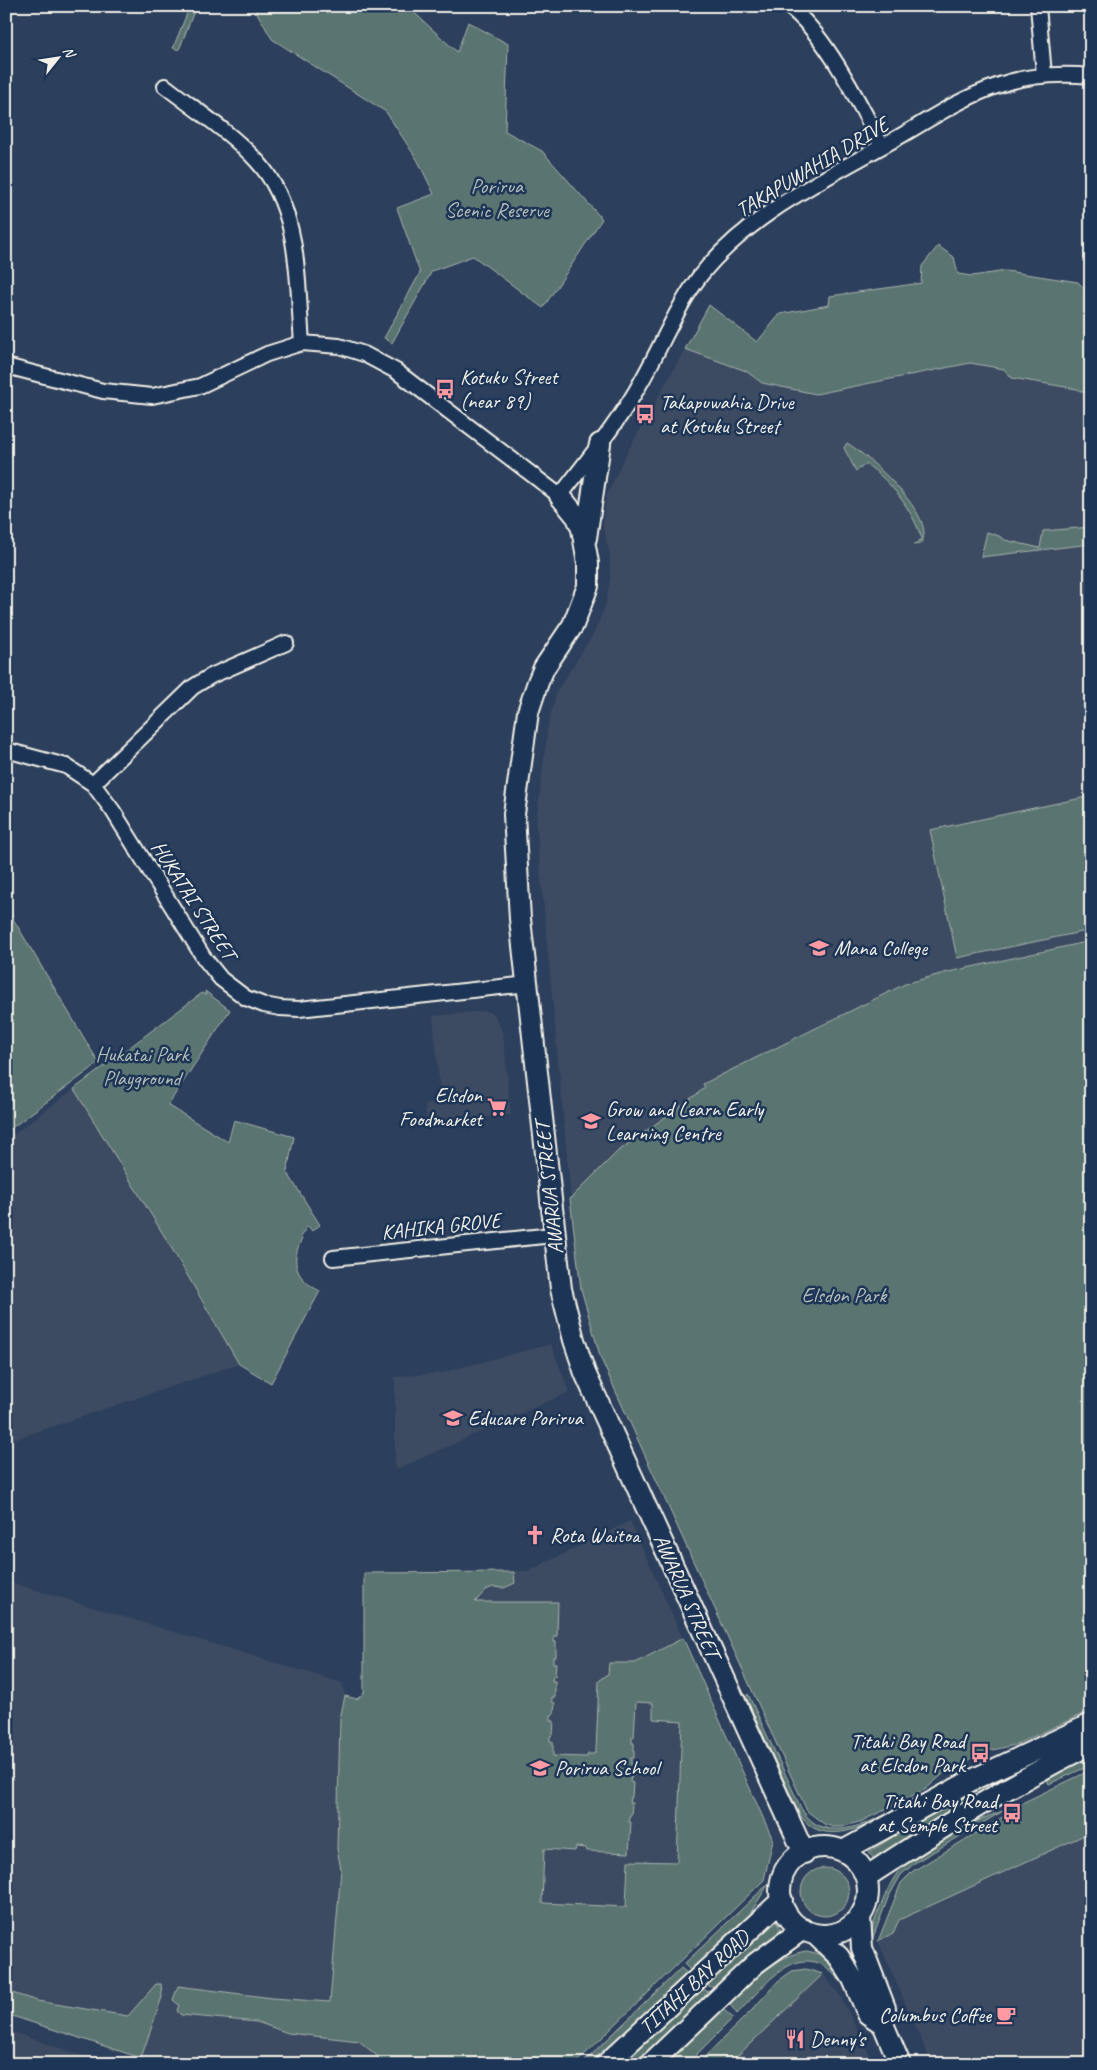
<svg xmlns="http://www.w3.org/2000/svg" width="1097" height="2070" font-family="Caveat,sans-serif">
	<rect width="100%" height="100%" fill="#2c3f5c"/>
	<filter id="ink" filterUnits="userSpaceOnUse"><feTurbulence type="fractalNoise" baseFrequency=".02" numOctaves="2"/><feDisplacementMap in="SourceGraphic" scale="10" xChannelSelector="R" yChannelSelector="G"/><feConvolveMatrix kernelMatrix="1 2 1 2 8 2 1 2 1" color-interpolation-filters="sRGB"/></filter>
	<g filter="url(#ink)">
		<!-- built -->
		<path fill="#3d4b62" d="M925,346L1091,377V1435L739,1659L608,1374L571,1198L536,824L548,725L557,691L594,633L606,604L610,579V555L603,527L606,497L623,460L685,349L746,371Z
			M483,1011L494,1014L503,1034L511,1115L427,1122L425,1104L441,1102L433,1016Z
			M74,1089L173,1249L239,1364L6,1442V1140Z
			M551,1344L569,1392L395,1470V1377L440,1373Z
			M630,1521L773,1840L572,2064H154L6,2014V1581L342,1683L345,1696L357,1699L364,1693V1573L529,1571Z
			M1091,1832V2064H932L878,1941L893,1933L898,1920Z
			M823,1974L841,1997L874,2064H729Z
			M6,2030L107,2064H6Z"/>
		<!-- green -->
		<path fill="#5a7471" stroke="#a7b2ac" fill-rule="evenodd" d="M190,6H196L179,50L173,48Z
			M253,6H407L457,52L468,22L508,44L505,131L542,151L602,219L543,308L473,256L432,271L392,343L384,338L420,273L397,208L434,194L418,161L386,112L272,39Z
			M938,246L954,257L958,274L972,276L1006,271L1078,282L1091,295V396L1077,389L1012,378L1004,369L970,363L816,394L762,383L746,371L685,349L709,305L757,342L780,314L829,305L830,296L921,283L922,266Z
			M847,443C866,454 942,520 920,544L913,545L922,539C912,510 892,482 866,464L856,471L844,448Z
			M1091,527V544L981,557L987,532L999,536L1005,540L1040,548L1043,531Z
			M1091,796V930L957,958L930,830Z
			M6,907L99,1063L6,1132Z
			M1091,941V1710L1015,1745L984,1752L943,1774L926,1789L862,1821L842,1827H833L824,1824L807,1811L601,1359L581,1289L570,1199L617,1152L705,1088L703,1084L905,984L944,973Z
			M205,991L230,1010L168,1105L228,1142L234,1120L294,1137L287,1172L320,1225L312,1231L308,1226L300,1237L302,1239C289,1263 297,1280 320,1291L271,1383L239,1364L168,1242L74,1089L202,993L206,995Z
			M514,1572L515,1583L504,1588L493,1587L486,1590L475,1602H558L557,1636H554V1642H556V1657H553V1663H556L555,1676H553L552,1681H555V1697H552V1702L555,1703L554,1714L551,1715V1721H554L553,1735L550,1736V1741L553,1742V1756L587,1757L588,1754H594L596,1750L599,1681L608,1674L609,1663H635L683,1638L773,1840L764,1880L575,2064H387L359,2041L288,2033L257,2022L181,2015L177,2011L179,2005L173,2000L178,1986L272,1998L330,2002L341,1869L337,1849L340,1719L345,1696L357,1699L364,1693V1573ZM636,1702L653,1703V1719L682,1721L677,1862L628,1861L626,1907L542,1903L544,1849L575,1851L576,1847L586,1848L587,1851L629,1853L631,1822H629V1816H631L632,1803H629L630,1798L632,1797L633,1783L630,1782L631,1776H633V1764H631V1758H634V1743H632V1737H634Z
			M748,1694L801,1808C828,1856 891,1810 926,1793C894,1811 824,1861 798,1811L746,1697Z
			M1081,1737L908,1835L875,1861L869,1852L927,1815L981,1784Z
			M1091,1752V1765L1049,1784L1047,1780Z
			M1091,1770V1832L899,1920L893,1933L878,1941L901,1883L913,1871L1006,1815L1009,1818L1017,1812L1015,1808L1024,1802Z
			M1003,1811L916,1862L901,1875L888,1898L872,1940L871,1956C867,1940 872,1927 878,1912C884,1898 889,1884 898,1872C920,1845 971,1822 1003,1811Z
			M801 1892a24 24 0 1 1 48 0a24 24 0 1 1-48 0Z
			M769,1883L750,1914L690,1970L684,1964Z
			M776,1921L781,1930L752,1953L713,1988L705,1984Z
			M807,1951L823,1955L842,1978L839,1980C800,1932 764,1987 737,2014L729,2003C752,1982 775,1955 807,1951Z
			M681,1968L687,1973L591,2064H582Z
			M806,1969L823,1974L729,2064H697L752,2010L778,1981L792,1971Z
			M156,1984H161L162,1997L141,2058L6,2014V1991L37,2001L128,2016Z
			M700,1988L709,1992L634,2064H621Z
			M723,2009L733,2018L687,2064H667Z"/>
		<g fill="none" stroke-linecap="round" stroke-linejoin="round">
			<defs>
				<path id="street" d="M788,6C827,35 859,104 882,146
					M1038,6L1044,75
					M165,86C196,110 230,132 257,161C301,209 297,283 302,343
					M6,366L103,391L152,396L200,386L267,354L302,343L339,346L364,354L396,371L560,496C588,459 619,422 641,382C661,347 676,308 700,276C749,214 823,180 890,142C924,123 957,100 994,87C1025,75 1058,73 1091,76
					M6,750L66,766L93,784L113,811L204,958L221,979L246,998L264,1005L280,1008L299,1009L528,984
					M93,784L193,687L211,676L286,643
					M333,1258L553,1235"/>
				<path id="secondary" d="M560,496L577,517L582,529L588,563V586L573,625L544,668L538,682L528,712L514,814L520,919L561,1289L574,1340L585,1373L804,1853
					M586,538L600,444
					M780 1891a44 44 0 1 1 88 0a44 44 0 1 1-88 0Z
					M843,1851L972,1780L1091,1724
					M866,1877C939,1829 1012,1783 1091,1744
					M860,1917L862,1948L885,2008L883,2024
					M815,1934L839,1957L853,1979L868,2014L883,2024L900,2064
					M606,2064L782,1900
					M650,2064L756,1963L803,1929"/>
			</defs>
			<!-- street casing -->
			<use href="#street" stroke="#f4f1e8" stroke-width="18"/>
			<!-- secondary casing -->
			<use href="#secondary" stroke="#f4f1e8" stroke-width="24"/>
			<!-- street -->
			<use href="#street" stroke="#1d3557" stroke-width="14"/>
			<!-- secondary -->
			<use href="#secondary" stroke="#1d3557" stroke-width="20"/>
		</g>
	</g>
	<!-- icons -->
	<defs>
		<symbol id="bus-bare" viewBox="-9 -9 18 18"><path d="M-5-6H5V4H4V6H2V4H-2V6H-4V4H-5ZM-3.5-4V0h7V-4ZM-3.5 1.2v1.5H-2V1.2ZM2 1.2v1.5H3.5V1.2Z" fill="#ff9aa2" stroke="#1d3557" stroke-width="2.5" paint-order="stroke"/></symbol>
		<symbol id="school-bare" viewBox="-9 -9 18 18"><path d="M0-5L7-2L0 1L-7-2ZM-4 1L0 2.5L4 1V4Q0 6-4 4Z" fill="#ff9aa2" stroke="#1d3557" stroke-width="2.5" paint-order="stroke"/></symbol>
		<symbol id="supermarket-bare" viewBox="-9 -9 18 18"><path d="M-6-5.5h2.5l.6 2H6L4.5 2H-2.5L-4.4-4H-6ZM-1.5 3.2a1.3 1.3 0 1 0 .1 0ZM3 3.2a1.3 1.3 0 1 0 .1 0Z" fill="#ff9aa2" stroke="#1d3557" stroke-width="2.5" paint-order="stroke"/></symbol>
		<symbol id="church-bare" viewBox="-9 -9 18 18"><path d="M-1.2-6h2.4v3.5h3.3v2.4h-3.3V6h-2.4V-.1h-3.3v-2.4h3.3Z" fill="#ff9aa2" stroke="#1d3557" stroke-width="2.5" paint-order="stroke"/></symbol>
		<symbol id="cafe-bare" viewBox="-9 -9 18 18"><path d="M-5.5-4.5H6V0H3Q3 3.5 0 3.5H-2.5Q-5.5 3.5-5.5 0ZM3-3.2v2h1.7v-2ZM-6 4.5H4V6H-6Z" fill="#ff9aa2" stroke="#1d3557" stroke-width="2.5" paint-order="stroke"/></symbol>
		<symbol id="restaurant-bare" viewBox="-9 -9 18 18"><path d="M-5-6h1v4h1v-4h1v4h1v-4h1v5L-1.5 .5V6h-2V.5L-5-1ZM5-6V6H3V1.5H1.5Q1.5-4 5-6Z" fill="#ff9aa2" stroke="#1d3557" stroke-width="2.5" paint-order="stroke"/></symbol>
	</defs>
	<g fill-rule="evenodd">
		<use href="#bus-bare" x="431" y="375" width="28" height="28"/>
		<use href="#bus-bare" x="631" y="400" width="28" height="28"/>
		<use href="#school-bare" x="805" y="934" width="28" height="28"/>
		<use href="#supermarket-bare" x="483" y="1093" width="28" height="28"/>
		<use href="#school-bare" x="577" y="1107" width="28" height="28"/>
		<use href="#school-bare" x="439" y="1404" width="28" height="28"/>
		<use href="#church-bare" x="521" y="1521" width="28" height="28"/>
		<use href="#bus-bare" x="966" y="1739" width="28" height="28"/>
		<use href="#school-bare" x="526" y="1754" width="28" height="28"/>
		<use href="#bus-bare" x="998" y="1799" width="28" height="28"/>
		<use href="#cafe-bare" x="992" y="2001" width="28" height="28"/>
		<use href="#restaurant-bare" x="781" y="2025" width="28" height="28"/>
	</g>
	<g text-anchor="middle" dominant-baseline="central" stroke-width="5" stroke-linejoin="round" paint-order="stroke">
		<!-- street labels -->
		<g font-size="21" fill="#f4f1e8" stroke="#1d3557">
			<text transform="translate(812 167) rotate(-31)">TAKAPUWAHIA DRIVE</text>
			<text transform="translate(194 900) rotate(57)">HUKATAI STREET</text>
			<text transform="translate(549 1188) rotate(-96)">AWARUA STREET</text>
			<text transform="translate(441 1226) rotate(-6)">KAHIKA GROVE</text>
			<text transform="translate(687 1596) rotate(66)">AWARUA STREET</text>
			<text transform="translate(694 1982) rotate(-43)">TITAHI BAY ROAD</text>
		</g>
		<!-- park labels -->
		<g font-size="21" fill="#b6bfb8" stroke="#1d3557">
			<text x="497" y="186">Porirua<tspan x="497" dy="24">Scenic Reserve</tspan></text>
			<text x="142" y="1054">Hukatai Park<tspan x="142" dy="24">Playground</tspan></text>
			<text x="844" y="1295">Elsdon Park</text>
		</g>
		<!-- poi labels -->
		<g font-size="21" fill="#f4f1e8" stroke="#1d3557" text-anchor="start">
			<text x="460" y="377">Kotuku Street<tspan x="460" dy="24">(near 89)</tspan></text>
			<text x="660" y="402">Takapuwahia Drive<tspan x="660" dy="24">at Kotuku Street</tspan></text>
			<text x="834" y="948">Mana College</text>
			<text x="482" y="1095" text-anchor="end">Elsdon<tspan x="482" dy="24">Foodmarket</tspan></text>
			<text x="606" y="1109">Grow and Learn Early<tspan x="606" dy="24">Learning Centre</tspan></text>
			<text x="468" y="1418">Educare Porirua</text>
			<text x="550" y="1535">Rota Waitoa</text>
			<text x="965" y="1741" text-anchor="end">Titahi Bay Road<tspan x="965" dy="24">at Elsdon Park</tspan></text>
			<text x="555" y="1768">Porirua School</text>
			<text x="997" y="1801" text-anchor="end">Titahi Bay Road<tspan x="997" dy="24">at Semple Street</tspan></text>
			<text x="991" y="2015" text-anchor="end">Columbus Coffee</text>
			<text x="810" y="2039">Denny's</text>
		</g>
	</g>
	<!-- margin -->
	<rect width="1097" height="2070" fill="none" stroke="#1d3557" stroke-width="25"/>
	<rect x="12" y="12" width="1072" height="2045" fill="none" stroke="#f4f1e8" stroke-width="2" filter="url(#ink)"/>
	<!-- north arrow -->
	<g transform="translate(58 58) rotate(60)" stroke="#1d3557" stroke-width="4" paint-order="stroke">
	<path d="M0-4L9 19L0 12L-9 19Z" fill="#f4f1e8"/>
	<text y="-8" font-size="14" font-weight="bold" text-anchor="middle" fill="#f4f1e8">N</text>
	</g>
</svg>
